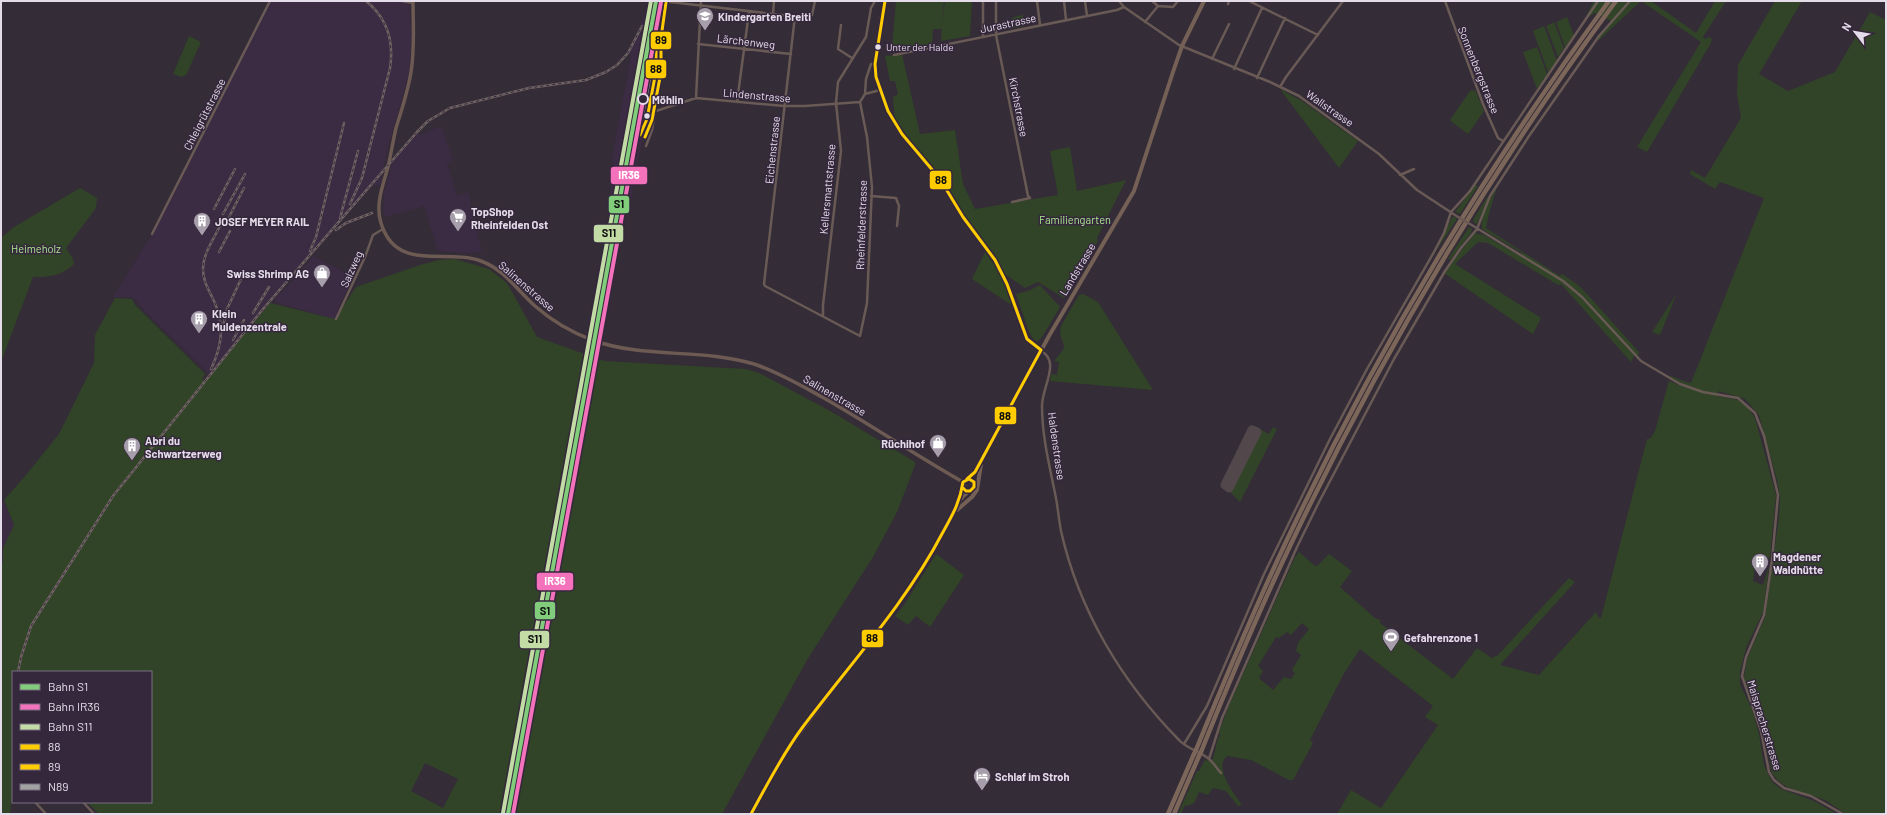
<svg xmlns="http://www.w3.org/2000/svg" width="1887" height="815" font-family="Barlow,sans-serif">
	<rect width="100%" height="100%" fill="#342c37"/>
	<!-- built -->
	<path fill="#3b2b43" d="M270,1H402L409,3L412,39L409,73L387,151L380,185L372,186L270,303L213,373H208L144,310L135,299L131,297H113L152,234Z
		M649,1H659L652,47L654,48L655,62L661,63L653,107L641,147L630,203L627,202L625,212H622L595,348L590,347L592,336L589,335L608,234L613,152L631,56L627,52L637,35Z
		M441,126L453,160L447,163L457,196L468,192L482,252L468,253L438,251L424,206L385,217L383,212L384,193L393,159L417,130L419,135Z
		M313,256L353,276L334,319L274,302L278,295L289,285Z
		M1,495L14,525L3,548V562L1,563Z"/>
	<!-- green -->
	<path fill="#314428" fill-rule="evenodd" d="M896,1H944L942,23L945,1H972L970,36L941,41L942,23V29H933L932,44L897,51L892,47Z
		M1594,1H1651L1696,33L1715,1H1726L1703,37L1706,39L1709,37L1712,39L1711,43L1647,152L1637,147L1701,42L1641,1L1599,40L1597,39L1611,21L1595,13L1585,19Z
		M1775,1H1802L1759,74L1788,91L1835,72L1870,12L1886,20V814H1846L1825,800L1787,787L1778,781L1772,773L1762,730L1744,678L1747,659L1765,617L1779,517L1780,497L1777,480L1759,415L1745,399L1719,391L1717,396L1738,400L1746,405L1755,418L1776,495L1770,557L1767,561H1760L1757,567H1755L1753,581L1763,585L1768,569L1769,568L1763,612L1746,648L1740,672V685L1752,709L1759,734L1764,765L1772,782L1781,789L1814,801L1837,814H1337L1351,790L1381,808L1438,725L1425,717L1433,706L1360,649L1343,675L1310,740L1313,743L1293,780H1289L1251,760L1227,756C1213,767 1235,795 1242,805L1238,806L1226,791L1213,788L1208,795L1199,792L1194,803L1187,806L1185,805L1181,814H1178L1197,771H1199L1205,760L1208,761L1213,759L1218,738L1220,736L1219,732L1228,708L1295,557L1299,552L1315,566L1318,565L1329,554L1352,571L1340,587L1375,618L1380,620V623L1453,679L1477,648L1492,658L1498,655L1569,578L1575,582L1500,665L1539,675L1596,612L1599,618H1601L1647,439H1650L1655,431L1669,381L1684,387L1685,385L1667,376C1674,375 1683,382 1691,383L1764,198L1720,182L1715,189L1690,174L1691,170L1705,178L1741,118L1737,94L1738,65ZM1302,623L1309,629L1298,643L1296,651L1301,655L1292,670L1295,673L1291,679L1284,677L1273,690L1259,678L1263,671L1258,666L1276,637L1279,638L1287,632L1291,635Z
		M1023,15L1025,26L1009,29L1008,22L1014,17Z
		M1567,17L1574,36L1565,47L1556,22Z
		M1554,22L1564,48L1558,57L1546,26Z
		M1544,26L1557,61L1548,72L1533,31Z
		M660,28L662,61H658Z
		M189,36L201,42L186,75L181,77L173,74Z
		M1537,47L1547,74L1537,89L1523,52Z
		M902,54L920,134L955,130L963,184L975,209L1058,195L1050,151L1070,147L1077,191L1126,180L1097,238L1098,241L1064,298L1038,282L1025,288L1002,272L963,217L940,179L895,123L893,97L898,94L895,81H890L885,56Z
		M660,65H662L655,107H653Z
		M1280,89L1302,101L1358,141L1339,168Z
		M1474,90L1476,92L1484,111L1468,134L1453,123L1450,120L1470,91Z
		M1475,185L1478,186L1460,214L1455,212Z
		M1497,187L1489,213L1486,228L1560,276L1562,274L1578,285L1588,295L1639,352L1638,356L1635,354L1631,362L1561,284L1558,285L1488,243L1478,242L1455,264L1541,318L1533,334L1444,273L1475,233L1484,235L1520,256L1522,253L1482,229C1480,214 1490,199 1497,187Z
		M80,188L97,198L96,208L66,248L73,259L74,264C62,276 49,277 33,277L1,362V238L14,227Z
		M1488,196L1489,197L1477,224L1473,222L1474,218Z
		M1452,217H1455L1457,219L1436,251Z
		M1469,227L1472,229L1471,233L1450,260L1448,259Z
		M985,252L1000,273L1013,306L972,279Z
		M455,259L489,269L507,283L537,337L604,361L746,369L759,373L832,412L915,462V465L897,512L873,557L807,660L722,814H99L87,802H151V672H13V784L10,814H1V563L3,562V548L14,525L4,500L26,475L59,434L94,363L95,335L115,298L132,299L135,305L205,374L202,379L206,381L270,303L335,319L356,287L420,265L439,260ZM425,763L458,779L443,808L411,791Z
		M1040,285L1060,307L1042,337L1038,341L1034,340L1029,332L1016,294L1028,291Z
		M1677,293L1660,335L1652,332Z
		M1083,294L1098,302L1153,390L1050,381L1051,374L1057,375L1059,362L1054,361L1063,350L1064,346L1060,334L1061,326L1079,295Z
		M1252,425L1269,434L1273,427L1277,429L1240,502L1223,485Z
		M936,554L964,575L930,627L916,616L908,625L895,616L904,605Z"/>
	<g fill="none" stroke-linecap="round" stroke-linejoin="round">
		<!-- taxiway -->
		<path stroke="#52484c" stroke-width="9" d="M1252,430L1257,432L1229,488L1225,485Z"/>
		<!-- street -->
		<path stroke="#695a55" stroke-width="2.5" d="M402,1L413,3
			M662,1L808,18L812,15L815,1
			M996,1V35L1028,196L1030,198L1012,202
			M1037,1L1040,25
			M1064,1L1066,20
			M1085,1L1087,16
			M1119,1L1124,7L1179,45L1270,82L1299,96L1379,154L1417,190L1458,217
			M1249,1L1318,35
			M1445,1L1483,104L1498,138L1503,141
			M1228,4L1229,1
			M1158,6L1173,7L1178,1
			M773,14L774,1
			M795,16L764,284L765,286L860,336L867,303L872,187L867,137L860,102L865,94L866,79L871,64H875
			M1145,22L1158,6L1152,1
			M841,25L838,49L852,58
			M983,37V1
			M698,44L791,54
			M894,55L1117,10L1124,7
			M1212,59L1229,24
			M1234,69L1262,8
			M656,71V38L661,1
			M1257,78L1285,18
			M1280,87L1286,77L1343,1
			M865,94L880,90
			M696,98L701,1
			M737,102L749,12
			M656,111L696,98L784,106H805L860,102
			M646,146L652,130L663,63L661,21L659,17
			M1400,175L1414,169
			M871,196L896,198L899,206L897,226
			M1470,224L1563,281L1582,297L1641,361L1680,384L1703,392L1738,398L1755,413L1764,436L1778,495L1772,560L1764,615L1746,657L1742,676L1761,731L1769,772L1774,780L1784,788L1811,796L1843,814
			M152,234L270,1
			M823,316V305L841,151L836,103L838,82L866,37L871,8L875,1
			M336,319L365,257L373,235L383,229
			M1041,351C1061,361 1042,387 1042,406C1042,437 1050,468 1056,498C1058,509 1059,521 1061,531C1079,611 1122,682 1179,740C1187,749 1200,751 1209,759C1214,763 1217,769 1221,773
			M1184,744L1207,706L1264,574L1330,439L1367,369L1434,252L1444,233L1451,212L1470,191L1598,1
			M1209,759L1222,718L1297,547L1319,502L1394,359L1445,271L1461,248L1477,229L1490,196L1529,136L1599,36L1630,1
			M35,802L46,814
			M83,802L94,814"/>
		<!-- secondary -->
		<path stroke="#6d5a52" stroke-width="3.5" d="M413,1C413,25 415,48 411,72C408,91 402,109 396,128C393,141 391,154 388,167C383,185 375,205 381,223C396,273 446,248 481,261C505,270 517,290 535,306C552,321 571,332 592,340C644,359 702,348 754,364C778,372 800,385 822,397C870,424 915,455 963,482
			M885,1L881,19L875,64L876,77L888,111L902,134L940,179L963,217L995,260L1007,284L1027,339L1041,350"/>
		<!-- primary -->
		<path stroke="#756056" stroke-width="4" d="M967,479L975,472L1049,336L1134,191L1173,72L1182,46L1204,1
			M962,498L964,481L969,479L974,482V487L970,491H966L963,488
			M957,510L972,497L977,490L981,464
			M751,814L786,751L907,592L934,550L961,498L969,491"/>
		<!-- highway -->
		<path stroke="#7c6559" stroke-width="4.5" d="M1196,750C1224,681 1253,612 1285,544C1375,353 1484,171 1609,1
			M1201,752C1229,682 1258,613 1290,546C1381,354 1490,171 1616,1
			M1168,814L1194,754
			M1174,814L1199,756"/>
		<defs>
			<path id="rail" d="M350,204L362,178L390,68C394,42 387,18 366,1
				M214,209L235,169
				M223,214L245,174
				M229,217L244,188
				M340,218L358,151
				M336,230L346,223L372,213
				M310,251L316,237L344,123
				M219,252L230,231
				M253,313L269,287
				M223,327L227,309L242,277
				M233,340L244,320
				M211,369C222,346 225,325 214,301C209,290 203,282 203,269C203,254 213,240 220,226
				M18,672L21,657L31,626L113,496L263,309L417,132L428,121L450,108L529,88L586,80L606,72L617,65L628,53L642,26"/>
		</defs>
		<!-- rail casing -->
		<use href="#rail" stroke="#6f6362" stroke-width="2.5"/>
		<!-- rail -->
		<use href="#rail" stroke="#35273c" stroke-width="1" stroke-dasharray="3" stroke-linecap="butt"/>
		<!-- street-bridge -->
		<path stroke="#695a55" stroke-width="2.5" d="M1458,217L1470,224"/>
		<!-- highway-bridge -->
		<path stroke="#7c6559" stroke-width="4.5" d="M1194,754L1196,750
			M1199,756L1201,752"/>
		<defs>
			<path id="bus-1" d="M885,1L875,64L876,77L888,111L902,134L940,179L963,217L995,260L1007,284L1027,339L1041,350
				M640,135L647,119L656,71V38L661,1
				M967,479L975,472L1041,350
				M751,814C767,785 782,755 802,728C850,664 906,603 943,532C953,514 960,502 963,482L969,479L974,482V487L970,491H966L963,488"/>
			<path id="bus-2" d="M645,137L652,120L661,72V38L666,2"/>
			<path id="bus-3" d="M635,133L642,118L651,71V37L656,1"/>
		</defs>
		<!-- bus-1 casing -->
		<use href="#bus-1" stroke="#35273c" stroke-width="6"/>
		<!-- bus-2 casing -->
		<use href="#bus-2" stroke="#35273c" stroke-width="6"/>
		<!-- bus-3 casing -->
		<use href="#bus-3" stroke="#35273c" stroke-width="6"/>
		<!-- bus-1 -->
		<use href="#bus-1" stroke="#fc0" stroke-width="3"/>
		<!-- bus-2 -->
		<use href="#bus-2" stroke="#fc0" stroke-width="3"/>
		<!-- bus-3 -->
		<use href="#bus-3" stroke="#a2a2a2" stroke-width="3"/>
		<defs>
			<path id="rail-1" d="M508,814L656,1"/>
			<path id="rail-2" d="M513,814L661,2"/>
			<path id="rail-3" d="M503,813L651,1"/>
		</defs>
		<!-- rail-1 casing -->
		<use href="#rail-1" stroke="#35273c" stroke-width="7"/>
		<!-- rail-2 casing -->
		<use href="#rail-2" stroke="#35273c" stroke-width="7"/>
		<!-- rail-3 casing -->
		<use href="#rail-3" stroke="#35273c" stroke-width="7"/>
		<!-- rail-1 -->
		<use href="#rail-1" stroke="#81cd7b" stroke-width="4"/>
		<!-- rail-2 -->
		<use href="#rail-2" stroke="#f372bb" stroke-width="4"/>
		<!-- rail-3 -->
		<use href="#rail-3" stroke="#c3dca5" stroke-width="4"/>
	</g>
	<!-- icons -->
	<defs>
		<symbol id="school-pin" viewBox="-11 -11 22 30"><path d="M0 17L-7.5 6A9.5 9.5 0 1 1 7.5 6Z" fill="#a79eab" stroke="#35273c"/><path d="M0-5L7-2L0 1L-7-2ZM-4 1L0 2.5L4 1V4Q0 6-4 4Z" fill="#fff"/></symbol>
		<symbol id="supermarket-pin" viewBox="-11 -11 22 30"><path d="M0 17L-7.5 6A9.5 9.5 0 1 1 7.5 6Z" fill="#a79eab" stroke="#35273c"/><path d="M-6-5.5h2.5l.6 2H6L4.5 2H-2.5L-4.4-4H-6ZM-1.5 3.2a1.3 1.3 0 1 0 .1 0ZM3 3.2a1.3 1.3 0 1 0 .1 0Z" fill="#fff"/></symbol>
		<symbol id="building-pin" viewBox="-11 -11 22 30"><path d="M0 17L-7.5 6A9.5 9.5 0 1 1 7.5 6Z" fill="#a79eab" stroke="#35273c"/><path d="M-4-6H4V6H1V3H-1V6H-4ZM-2.5-4.3h1.7v1.8h-1.7ZM.8-4.3h1.7v1.8H.8ZM-2.5-1h1.7V.8h-1.7ZM.8-1h1.7V.8H.8Z" fill="#fff"/></symbol>
		<symbol id="shop-pin" viewBox="-11 -11 22 30"><path d="M0 17L-7.5 6A9.5 9.5 0 1 1 7.5 6Z" fill="#a79eab" stroke="#35273c"/><path d="M-5-2.5h2.3a2.7 3.5 0 0 1 5.4 0H5L5.5 6h-11ZM-1.5-2.5h3a1.5 2.3 0 0 0-3 0Z" fill="#fff"/></symbol>
		<symbol id="stadium-pin" viewBox="-11 -11 22 30"><path d="M0 17L-7.5 6A9.5 9.5 0 1 1 7.5 6Z" fill="#a79eab" stroke="#35273c"/><path d="M0-5a6.5 5 0 1 0 0 10a6.5 5 0 1 0 0-10ZM-3.5-1.8h7v3.6h-7Z" fill="#fff"/></symbol>
		<symbol id="hotel-pin" viewBox="-11 -11 22 30"><path d="M0 17L-7.5 6A9.5 9.5 0 1 1 7.5 6Z" fill="#a79eab" stroke="#35273c"/><path d="M-6-4.5h1.5V1H6V5H4.5V3h-9V5H-6ZM-4 0a1.8 1.8 0 1 1 3.6 0ZM.5 0V-2.5h3Q6-2.5 6 0Z" fill="#fff"/></symbol>
	</defs>
	<g fill-rule="evenodd">
		<use href="#school-pin" x="695" y="6" width="20" height="27"/>
		<use href="#supermarket-pin" x="448" y="207" width="20" height="27"/>
		<use href="#building-pin" x="192" y="211" width="20" height="27"/>
		<use href="#shop-pin" x="312" y="263" width="20" height="27"/>
		<use href="#building-pin" x="189" y="309" width="20" height="27"/>
		<use href="#shop-pin" x="928" y="433" width="20" height="27"/>
		<use href="#building-pin" x="122" y="436" width="20" height="27"/>
		<use href="#building-pin" x="1750" y="552" width="20" height="27"/>
		<use href="#stadium-pin" x="1381" y="627" width="20" height="27"/>
		<use href="#hotel-pin" x="972" y="766" width="20" height="27"/>
	</g>
	<!-- markers -->
	<g fill="#e5dcea" stroke="#35273c" stroke-width="1.5">
		<circle cx="878" cy="47" r="3.5"/>
		<circle cx="647" cy="116" r="3.5"/>
	</g>
	<circle fill="#35273c" stroke="#e5dcea" stroke-width="2" cx="643" cy="99" r="5"/>
	<g text-anchor="middle" dominant-baseline="central" stroke-width="3" stroke-linejoin="round" paint-order="stroke">
		<!-- bus labels -->
		<g font-size="10" fill="#e5dcea" stroke="#35273c" text-anchor="start">
			<text x="886" y="47">Unter der Halde</text>
		</g>
		<!-- poi labels -->
		<g font-size="11" font-weight="bold" fill="#e5dcea" stroke="#35273c" text-anchor="start">
			<text x="718" y="16">Kindergarten Breiti</text>
			<text x="471" y="211">TopShop<tspan x="471" dy="13">Rheinfelden Ost</tspan></text>
			<text x="215" y="221">JOSEF MEYER RAIL</text>
			<text x="309" y="273" text-anchor="end">Swiss Shrimp AG</text>
			<text x="212" y="313">Klein<tspan x="212" dy="13">Muldenzentrale</tspan></text>
			<text x="145" y="440">Abri du<tspan x="145" dy="13">Schwartzerweg</tspan></text>
			<text x="925" y="443" text-anchor="end">Rüchihof</text>
			<text x="1773" y="556">Magdener<tspan x="1773" dy="13">Waldhütte</tspan></text>
			<text x="1404" y="637">Gefahrenzone 1</text>
			<text x="995" y="776">Schlaf im Stroh</text>
		</g>
		<!-- street labels -->
		<g font-size="11" fill="#e5dcea" stroke="#35273c">
			<text transform="translate(1008 23) rotate(-12)">Jurastrasse</text>
			<text transform="translate(746 41) rotate(7)">Lärchenweg</text>
			<text transform="translate(1479 70) rotate(68)">Sonnenbergstrasse</text>
			<text transform="translate(757 95) rotate(5)">Lindenstrasse</text>
			<text transform="translate(1019 107) rotate(79)">Kirchstrasse</text>
			<text transform="translate(1330 108) rotate(35)">Wallstrasse</text>
			<text transform="translate(204 114) rotate(-63)">Chleigrütstrasse</text>
			<text transform="translate(772 150) rotate(-84)">Eichenstrasse</text>
			<text transform="translate(827 189) rotate(-85)">Kellersmattstrasse</text>
			<text transform="translate(861 225) rotate(-88)">Rheinfelderstrasse</text>
			<text transform="translate(351 269) rotate(-66)">Salzweg</text>
			<text transform="translate(1077 269) rotate(-59)">Landstrasse</text>
			<text transform="translate(527 286) rotate(41)">Salinenstrasse</text>
			<text transform="translate(835 395) rotate(30)">Salinenstrasse</text>
			<text transform="translate(1057 446) rotate(82)">Haldenstrasse</text>
			<text transform="translate(1765 725) rotate(73)">Maispracherstrasse</text>
		</g>
		<!-- stop labels -->
		<g font-size="11" font-weight="bold" fill="#e5dcea" stroke="#35273c" text-anchor="start">
			<text x="652" y="99">Möhlin</text>
		</g>
		<!-- park labels -->
		<g font-size="11" fill="#aae98f" stroke="#35273c">
			<text x="1075" y="219">Familiengarten</text>
			<text x="36" y="248">Heimeholz</text>
		</g>
	</g>
	<g stroke="#35273c" stroke-width="1.5">
		<rect x="650" y="31" width="22" height="19" rx="4" fill="#fc0"/>
		<rect x="645" y="59" width="22" height="20" rx="4" fill="#fc0"/>
		<rect x="610" y="166" width="38" height="19" rx="4" fill="#f372bb"/>
		<rect x="929" y="170" width="23" height="20" rx="4" fill="#fc0"/>
		<rect x="608" y="195" width="22" height="19" rx="4" fill="#81cd7b"/>
		<rect x="593" y="224" width="31" height="19" rx="4" fill="#c3dca5"/>
		<rect x="994" y="406" width="23" height="19" rx="4" fill="#fc0"/>
		<rect x="536" y="572" width="38" height="19" rx="4" fill="#f372bb"/>
		<rect x="534" y="601" width="22" height="19" rx="4" fill="#81cd7b"/>
		<rect x="861" y="629" width="23" height="19" rx="4" fill="#fc0"/>
		<rect x="519" y="630" width="31" height="19" rx="4" fill="#c3dca5"/>
	</g>
	<g font-size="11" text-anchor="middle" font-weight="bold" fill="#fff">
		<text x="629" y="179">IR36</text>
		<text x="555" y="585">IR36</text>
	</g>
	<g font-size="11" text-anchor="middle" font-weight="bold" fill="#111">
		<text x="661" y="44">89</text>
		<text x="656" y="73">88</text>
		<text x="941" y="184">88</text>
		<text x="619" y="208">S1</text>
		<text x="609" y="237">S11</text>
		<text x="1005" y="420">88</text>
		<text x="545" y="615">S1</text>
		<text x="872" y="642">88</text>
		<text x="535" y="643">S11</text>
	</g>
	<!-- border -->
	<rect width="1887" height="815" fill="none" stroke="#e5dcea" stroke-width="4"/>
	<!-- legend -->
	<rect x="12" y="671" width="140" height="132" fill="#35273c" stroke="#7b6f82"/>
	<rect x="20" y="684" width="20" height="6" fill="#81cd7b" stroke="#7b6f82"/>
	<text x="48" y="691" font-size="12" fill="#e5dcea">Bahn S1</text>
	<rect x="20" y="704" width="20" height="6" fill="#f372bb" stroke="#7b6f82"/>
	<text x="48" y="711" font-size="12" fill="#e5dcea">Bahn IR36</text>
	<rect x="20" y="724" width="20" height="6" fill="#c3dca5" stroke="#7b6f82"/>
	<text x="48" y="731" font-size="12" fill="#e5dcea">Bahn S11</text>
	<rect x="20" y="744" width="20" height="6" fill="#ffcc00" stroke="#7b6f82"/>
	<text x="48" y="751" font-size="12" fill="#e5dcea">88</text>
	<rect x="20" y="764" width="20" height="6" fill="#ffcc00" stroke="#7b6f82"/>
	<text x="48" y="771" font-size="12" fill="#e5dcea">89</text>
	<rect x="20" y="784" width="20" height="6" fill="#a2a2a2" stroke="#7b6f82"/>
	<text x="48" y="791" font-size="12" fill="#e5dcea">N89</text>
	<!-- north arrow -->
	<g transform="translate(1855 32) rotate(301)" stroke="#35273c" stroke-width="3" paint-order="stroke">
	<path d="M0-3L7 15L0 10L-7 15Z" fill="#e5dcea"/>
	<text y="-6" font-size="11" font-weight="bold" text-anchor="middle" fill="#e5dcea">N</text>
	</g>
</svg>
